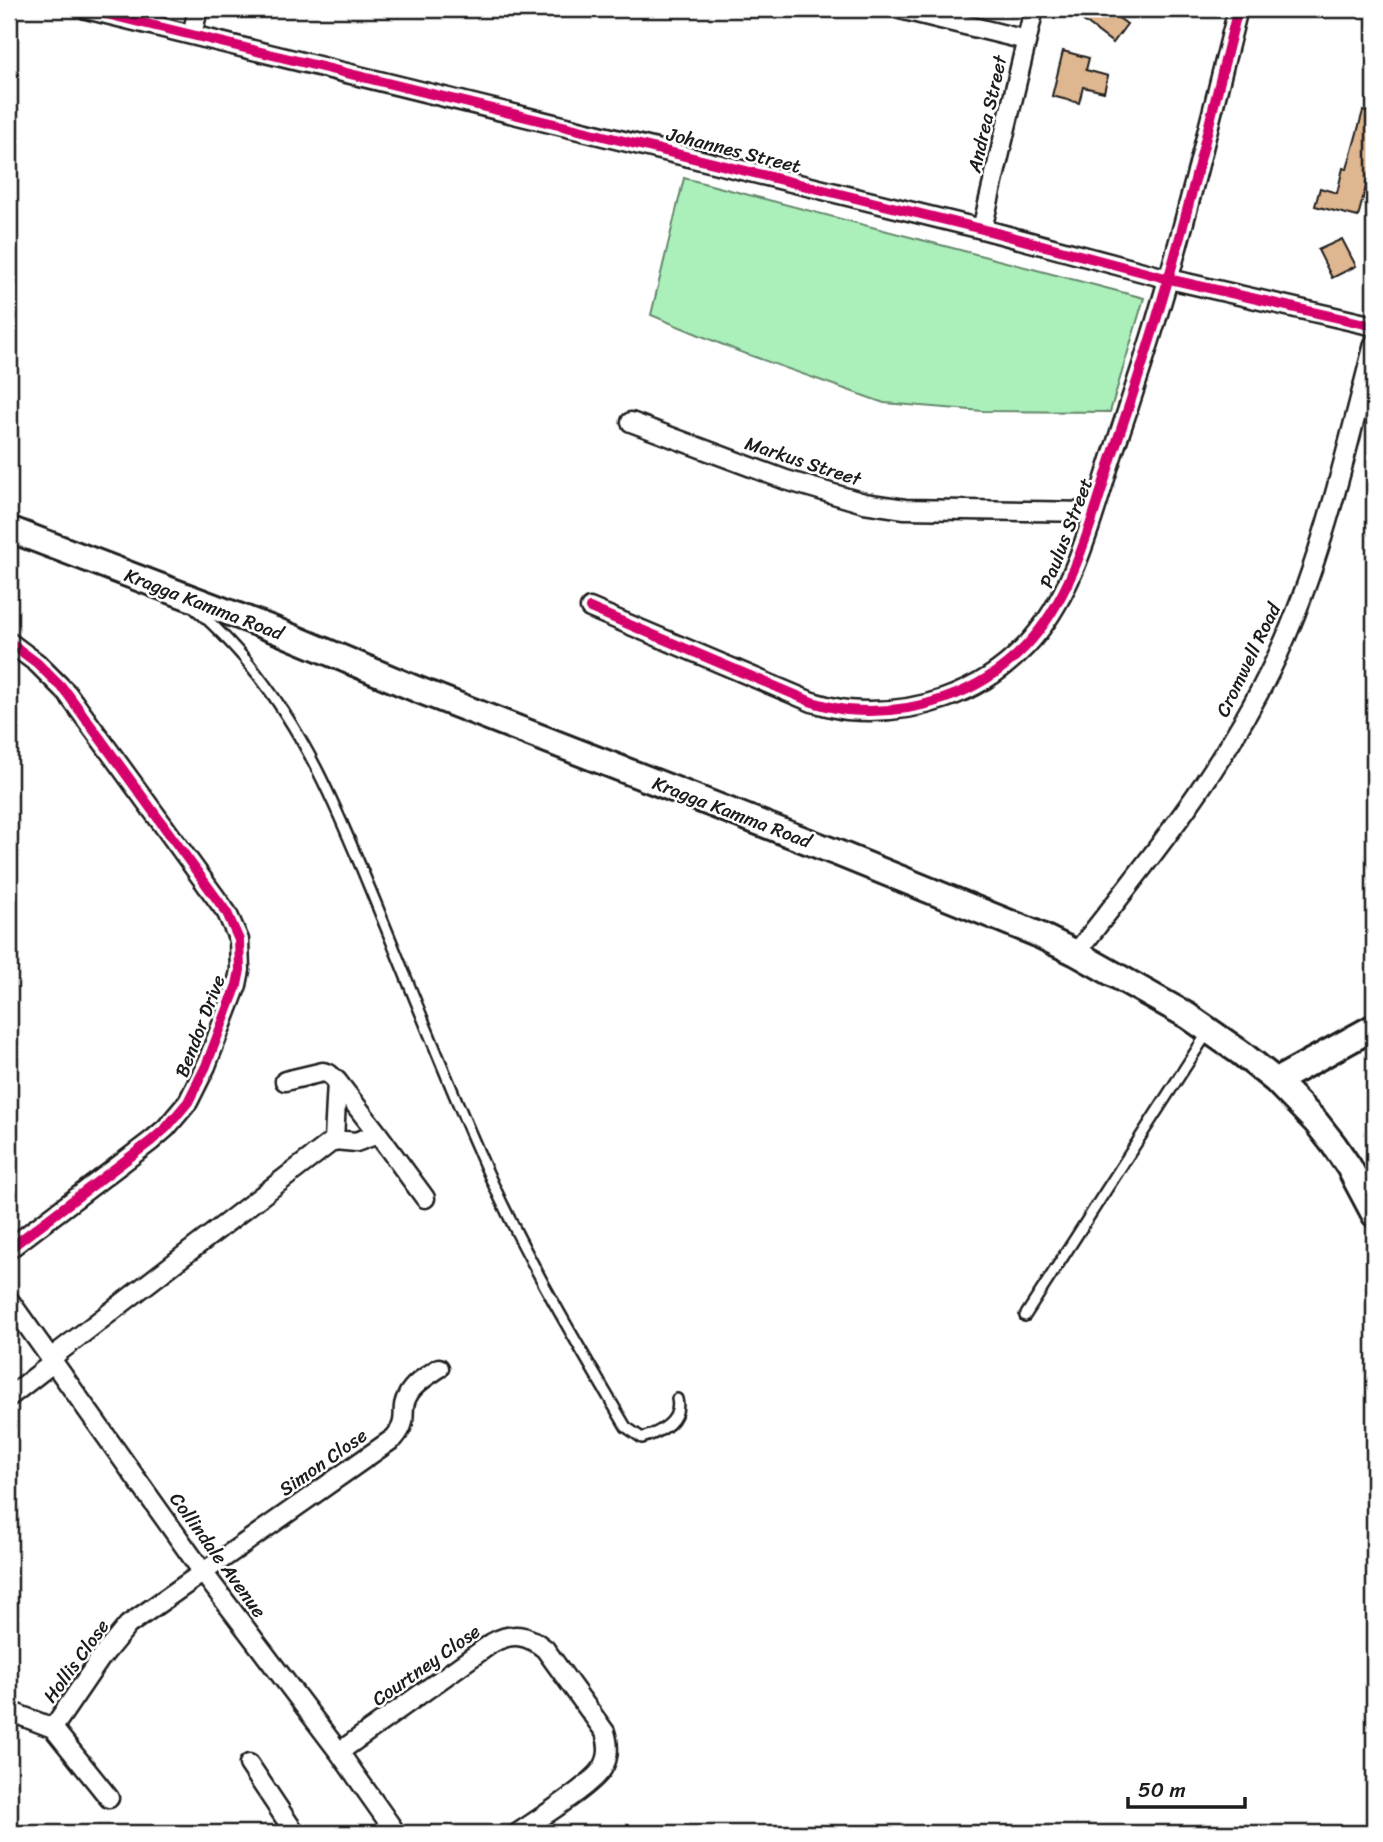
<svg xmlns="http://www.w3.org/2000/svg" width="1383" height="1842" font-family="Sriracha,sans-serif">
	<rect width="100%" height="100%" fill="#fff"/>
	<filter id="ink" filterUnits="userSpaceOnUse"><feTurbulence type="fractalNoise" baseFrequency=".0143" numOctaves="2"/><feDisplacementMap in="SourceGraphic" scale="14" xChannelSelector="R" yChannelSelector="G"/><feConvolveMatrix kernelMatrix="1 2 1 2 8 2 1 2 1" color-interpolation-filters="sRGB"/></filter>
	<g filter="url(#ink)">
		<!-- green -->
		<path fill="#abefba" stroke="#64866b" stroke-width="2" d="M684,178L1144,298L1110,412L983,411L884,403L738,351L651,315Z"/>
		<!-- building -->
		<path fill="#deb68f" stroke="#1c1c1c" stroke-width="2" d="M1083,9H1106L1127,24L1113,43L1077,16Z
			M1063,51L1089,58L1086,70L1108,76L1104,92L1083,87L1079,103L1052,96Z
			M1363,111L1374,114V172L1370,171L1358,217L1315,206L1320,188L1337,193L1343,168L1347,169Z
			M1342,239L1356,266L1332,278L1318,250Z"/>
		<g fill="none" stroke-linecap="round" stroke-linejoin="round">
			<defs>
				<path id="lane" d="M196,610C214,624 230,642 245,659C308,734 340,816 377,906C409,984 440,1063 474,1141C516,1241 571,1334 626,1427L642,1438C661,1432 682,1421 677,1399
					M1025,1316L1208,1032"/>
				<path id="street" d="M86,9L982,229L1169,279L1374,326
					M900,9L1026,40
					M192,35L198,9
					M982,229L1034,9
					M631,422L786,480L864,503L905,509L1094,512
					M590,608L812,702C823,705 836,709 847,710C914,716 979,695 1025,647C1074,596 1091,521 1112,456C1132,398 1151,339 1168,280C1194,190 1215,99 1238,9
					M9,642L37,663L67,693L227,913L239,940L240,970L237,985L206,1066L188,1102L166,1128L151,1141L9,1249
					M1076,953C1154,854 1234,756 1285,639C1326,545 1348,443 1374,344
					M337,1081L378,1134
					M334,1140L356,1142L378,1134L425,1198
					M9,1300L202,1571L339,1752L396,1833
					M51,1358L334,1140L337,1081L329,1074L323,1072L285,1081
					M9,1397L54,1362
					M9,1711L53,1728L109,1798
					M53,1728L100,1659L128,1625L394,1438C411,1419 398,1411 408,1395C414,1383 429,1375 439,1368
					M339,1752L492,1643C512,1632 527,1634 545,1649L605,1732C609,1745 610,1757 602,1769C590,1787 538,1819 518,1833
					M249,1764L295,1833"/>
				<path id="secondary" d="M9,529L275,630L416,689L835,852L1035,933L1076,953L1188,1016L1241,1053L1276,1081L1316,1122L1334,1145L1349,1167L1374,1214
					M1276,1081L1374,1027"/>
			</defs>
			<!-- lane casing -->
			<use href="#lane" stroke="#1c1c1c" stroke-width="14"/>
			<!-- street casing -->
			<use href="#street" stroke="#1c1c1c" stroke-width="23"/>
			<!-- secondary casing -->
			<use href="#secondary" stroke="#1c1c1c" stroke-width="30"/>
			<!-- lane -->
			<use href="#lane" stroke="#fff" stroke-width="9"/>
			<!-- street -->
			<use href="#street" stroke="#fff" stroke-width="18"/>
			<!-- secondary -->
			<use href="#secondary" stroke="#fff" stroke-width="24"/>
			<defs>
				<path id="cycleway" d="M86,9L982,229L1169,279L1374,326
					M590,608L812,702C823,705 836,709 847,710C914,716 979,695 1025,647C1074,596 1091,521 1112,456C1132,398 1151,339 1168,280C1194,190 1215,99 1238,9
					M9,642L37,663L67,693L227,913L239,940L240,970L237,985L206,1066L188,1102L166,1128L151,1141L9,1249"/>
			</defs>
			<!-- cycleway casing -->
			<use href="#cycleway" stroke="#fff" stroke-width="15"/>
			<!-- cycleway -->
			<use href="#cycleway" stroke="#d6006c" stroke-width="10"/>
		</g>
	</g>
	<g text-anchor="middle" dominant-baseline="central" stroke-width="5" stroke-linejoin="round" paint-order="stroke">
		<!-- street labels -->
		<g font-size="19" fill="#1c1c1c" stroke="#fff">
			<text transform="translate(987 114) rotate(-77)">Andrea Street</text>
			<text transform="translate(734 150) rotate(14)">Johannes Street</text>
			<text transform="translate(803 461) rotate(18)">Markus Street</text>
			<text transform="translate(1066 533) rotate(-69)">Paulus Street</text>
			<text transform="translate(204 604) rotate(21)">Kragga Kamma Road</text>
			<text transform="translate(1248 660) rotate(-64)">Cromwell Road</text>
			<text transform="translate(732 812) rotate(21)">Kragga Kamma Road</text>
			<text transform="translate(200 1026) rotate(-69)">Bendor Drive</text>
			<text transform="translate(323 1462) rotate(-35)">Simon Close</text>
			<text transform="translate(218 1555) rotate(54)">Collindale Avenue</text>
			<text transform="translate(76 1661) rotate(-54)">Hollis Close</text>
			<text transform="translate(426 1665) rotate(-35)">Courtney Close</text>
		</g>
	</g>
	<!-- margin -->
	<rect width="1383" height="1842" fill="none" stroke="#fff" stroke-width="35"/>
	<rect x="18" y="18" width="1348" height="1807" fill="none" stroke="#1c1c1c" stroke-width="2.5" filter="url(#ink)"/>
	<!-- scale -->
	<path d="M1128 1797v10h117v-10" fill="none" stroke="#1c1c1c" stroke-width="3.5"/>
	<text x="1138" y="1797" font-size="21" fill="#1c1c1c" stroke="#ffffff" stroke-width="5" paint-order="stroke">50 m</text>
</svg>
